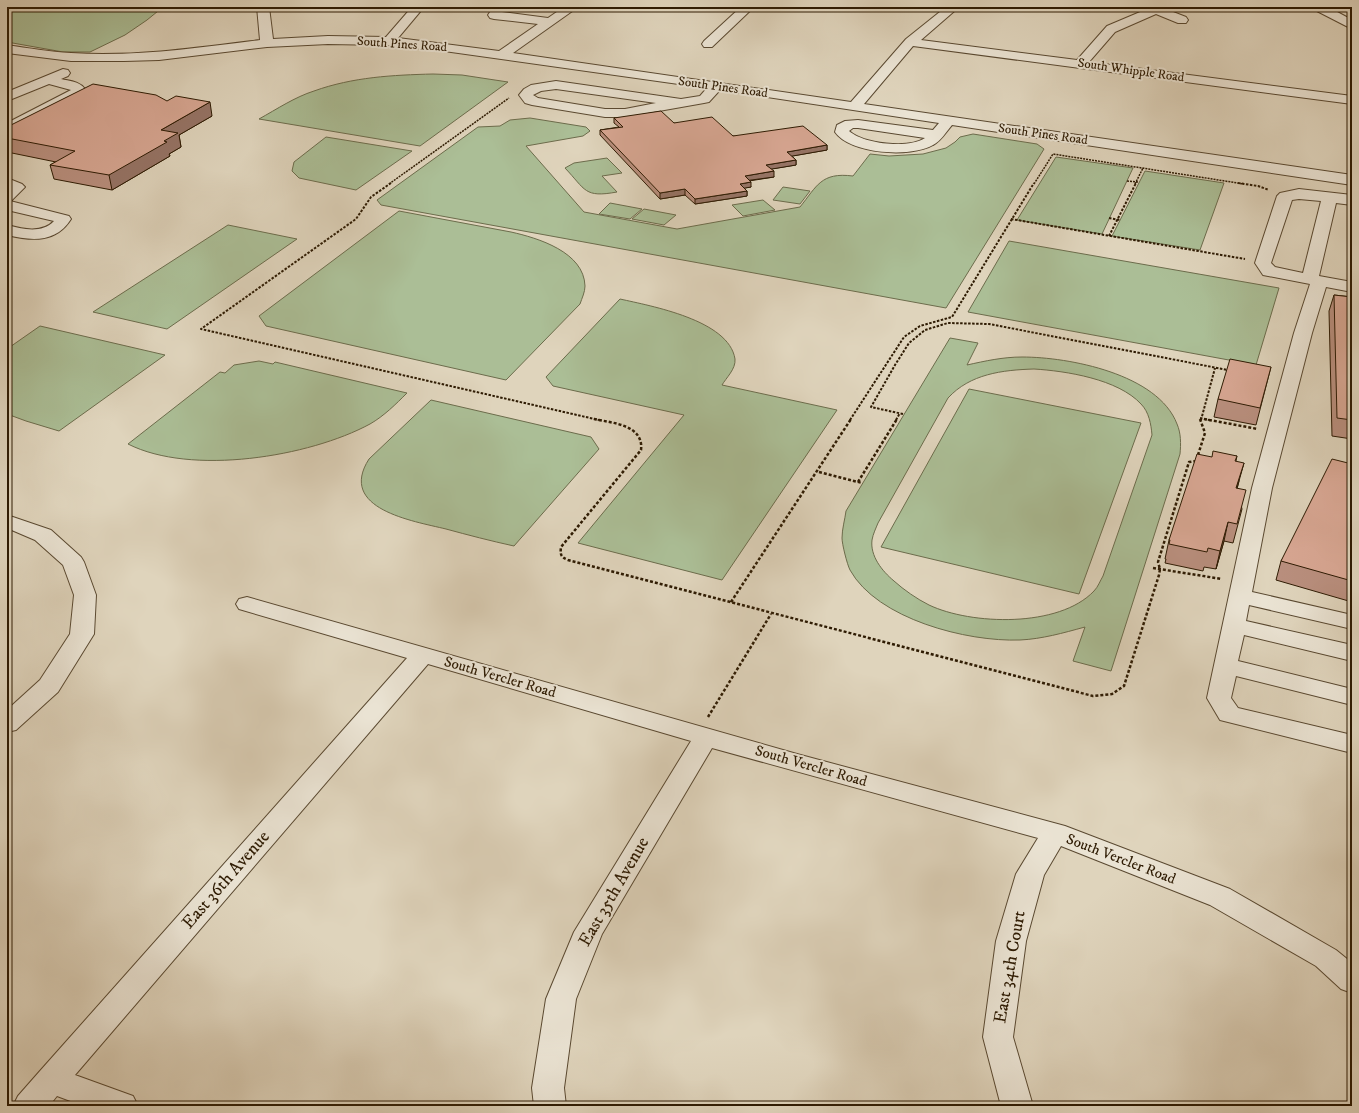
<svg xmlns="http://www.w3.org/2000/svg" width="1359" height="1113" font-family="'IM FELL DW Pica',serif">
	<rect width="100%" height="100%" fill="#dfd4bc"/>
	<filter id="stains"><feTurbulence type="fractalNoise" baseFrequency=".005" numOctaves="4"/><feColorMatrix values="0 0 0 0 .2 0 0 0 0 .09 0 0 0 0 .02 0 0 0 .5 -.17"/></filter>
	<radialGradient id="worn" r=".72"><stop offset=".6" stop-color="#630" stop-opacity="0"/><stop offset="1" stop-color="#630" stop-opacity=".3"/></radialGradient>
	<!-- green -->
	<path fill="#abbe96" stroke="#6c6c4c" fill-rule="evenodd" d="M7,7H163L147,20L125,35L90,52H63L7,42Z
		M433,74L462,75L508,82L420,146L259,119C277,109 295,97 314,91C353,77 393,75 433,74Z
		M530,118L586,127L590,131L583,136L526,146L584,212L677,229L800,207C817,186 821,172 853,176L870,154L889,156L923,154L946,148L955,142L960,137L973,134L1037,144L1044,149L946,308L381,205L377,200L478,127L500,126L510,120Z
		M326,137L412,151L356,190L299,178L292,171L294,162Z
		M1056,157L1133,168L1102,234L1017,220Z
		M607,158L622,173L602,176L617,192C584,198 586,190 565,168L574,163Z
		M1145,171L1224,183L1200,250L1112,236Z
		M783,187L810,191L800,204L773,200Z
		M763,200L775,210L743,216L732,205Z
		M610,203L642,209L630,219L599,214Z
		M644,209L676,215L664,225L632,219Z
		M399,211L511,232C538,238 584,252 585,286C585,292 582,298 580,304L506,380L266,326L259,316Z
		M228,225L297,239L167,329L93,312Z
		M1009,241L1279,288L1256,365L968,312Z
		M620,299C651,306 729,320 735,359C736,369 726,378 722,385L837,410L722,580L578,543L684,415L553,386L546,377Z
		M40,326L165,355L59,431L26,421L7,414V349Z
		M950,338L978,343L967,365C985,361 1003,357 1022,357C1069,357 1158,374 1177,424C1181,433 1181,444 1180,454L1111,671L1073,661L1085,627C1063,633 1042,639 1020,640C967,642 877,619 850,570C847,564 842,544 842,538C842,529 845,519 846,511ZM1034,369C1066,371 1118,379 1141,404C1149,412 1151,424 1152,435L1103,576C1100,581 1098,587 1094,591C1059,628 971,625 929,605C917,599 904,590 894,581C882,571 870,556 872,540C873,534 876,528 878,523L948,398C970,374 1002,370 1034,369Z
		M259,361L273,364L275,362L407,393C396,404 384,416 370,424C309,457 191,476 128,444L220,372L225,373L234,365Z
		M969,389L1141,423L1079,594L881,547Z
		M431,400L591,437L599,449L514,546C491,541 468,535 446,529C413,521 337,509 369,459Z"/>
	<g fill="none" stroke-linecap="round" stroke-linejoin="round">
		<defs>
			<path id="minor" d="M257,7H269L273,39L328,36L386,37L412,7H424L398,38L499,51L538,24L494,19L490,18L488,15L490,12L494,11L548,18L564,7H578L513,53L851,102L906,39L946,7H959L921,40L1077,60L1107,26L1152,7H1173L1168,10L1186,17L1188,20L1186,23H1178L1156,14L1115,32L1089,62L1352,96V104L913,46L864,104L1352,175V185L952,125C946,132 941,141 933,145C911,158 850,154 835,132L837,125L845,121L858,120L933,130L939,123L720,90L709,102L704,103L625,117H605L532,105L525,103L519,95L524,89L531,85L556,81L681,99L700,96L707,88L444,51L386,45L328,44L267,47L159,60L124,61H71L7,53V45C28,48 50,52 71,53C134,57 198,48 260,40ZM556,89L656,103L625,109H605L538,98L533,95L541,91ZM853,128H858L925,138C908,149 864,144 849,131Z
				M741,7H754L712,47H704L702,44L704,41Z
				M1313,7H1328L1352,20V29L1315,10Z
				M63,69L68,70L70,73L68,76L61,79C69,81 79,81 85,89L81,96L7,133V123L71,90L49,84L7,101V92Z
				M7,178L22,184L25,187L12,200L10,201L69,216L71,219C56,243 32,241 7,235V225C22,229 42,234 54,221L7,210Z
				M1299,189L1352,195V205L1336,203L1319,276L1352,282V292L1326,287L1312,333L1272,488L1252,592L1352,615V629L1249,605L1246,621L1352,645V661L1244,635L1238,661L1352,689V705L1236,676L1231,698L1238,708L1352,735V753L1220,720L1207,698L1252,488L1294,333L1310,284L1263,275L1255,263L1277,196L1280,193ZM1299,199L1321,201L1303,273L1275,267L1271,263L1292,200Z
				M7,515L51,530L81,557L84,562L96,595L94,634L58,692L16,730L7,732V710L40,680L70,634L74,595L63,565L35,540L7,528Z
				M247,597L797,754L1065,826L1230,889L1336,950L1352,963V993L1341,989L1316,966L1210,905L1061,846L1044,875L1026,941L1013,1037L1033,1106H1001L983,1037L996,941L1016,874L1038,838L712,748L602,934L576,999L564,1088L566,1106H534L532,1088L546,999L574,932L691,741L428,664L75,1075L133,1096L138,1106H84L57,1096L49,1106H13L18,1096L40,1071L407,658L239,609L236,604L239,599Z"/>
		</defs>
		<!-- minor casing -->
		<use href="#minor" stroke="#5a4931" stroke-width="2"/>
		<!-- path-far2 -->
		<path stroke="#2e1b03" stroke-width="1.5" stroke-dasharray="2 1" stroke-linecap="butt" d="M1127,181L1139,182
			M389,184L509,98
			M1034,184L1053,154L1244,184
			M1135,184L1143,168"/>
		<!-- path-far1 -->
		<path stroke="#2e1b03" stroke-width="2" stroke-dasharray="2.5 1.5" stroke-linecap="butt" d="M391,183L371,197L356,219L201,329L599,420
			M1238,183L1258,186L1269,190
			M1109,218L1120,220
			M1011,219L1245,259
			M1109,236L1136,183
			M903,414L871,407L895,365L909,343L925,330L948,323L989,324L1228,370
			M1200,418L1209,420
			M850,420L904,337L920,326L952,317L1034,183
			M896,420L900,413
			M1201,420L1215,368"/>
		<!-- path -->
		<path stroke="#2e1b03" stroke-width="2.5" stroke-dasharray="3 2" stroke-linecap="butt" d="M594,419C613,423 644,425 641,450L561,547C560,555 561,557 568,560L1093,696L1112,694L1124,686L1159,575L1160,569L1158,562L1189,462L1196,461
			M1204,419L1258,429
			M1198,455L1205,433L1200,419
			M819,472L862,483
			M858,482L897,419
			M1153,568L1222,579
			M731,602L851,419
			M708,717L771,614"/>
		<!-- minor -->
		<use href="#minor" fill="#eae3d3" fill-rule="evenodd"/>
	</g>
	<!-- wall -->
	<path fill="#b98f7e" stroke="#2e1b03" d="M212,116L179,135L181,147L169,154L170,156L112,190L54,179L50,165L56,162L7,152V127Z
		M614,118L674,123L733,136L827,145V150L792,156L796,160V165L771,169L774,177L749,181L751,187L744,188L747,191V196L695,204L685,195L660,199L600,135V130L619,127L614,123Z
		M1334,295L1352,297V439L1332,436L1329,311Z
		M1271,367L1256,425L1214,417L1218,399Z
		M1237,456L1236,461L1239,481L1237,489L1242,509L1233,543L1224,541L1216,569L1204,567L1203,571L1165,563L1166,559H1165L1169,540L1212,457Z
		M1352,464V602L1276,580L1281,561Z"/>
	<!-- shaded-wall -->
	<path fill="#967466" stroke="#2e1b03" d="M210,102L212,116L179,135L181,147L169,154L170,156L112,190L109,175L161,130Z
		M827,145V150L787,157V152Z
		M796,160V165L766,170V165Z
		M774,171V177L744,181L745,176Z
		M751,182V187L740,189V184Z
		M685,189V195L660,199V193Z
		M747,191V196L695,204V199Z
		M1244,463L1239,481L1232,507L1236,488Z
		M1228,522L1224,541L1216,569L1220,551Z"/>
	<!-- building -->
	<path fill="#d7a692" stroke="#2e1b03" d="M93,84L156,95L167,101L176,96L210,102L161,130L178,133L164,141L167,142L109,175L50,165L75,151L7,138V127Z
		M661,111L674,123L712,117L733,136L803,126L827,145L787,152L796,160L766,165L774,171L745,176L751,182L740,184L747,191L695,199L685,189L660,193L600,130L623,127L614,118Z
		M1334,295L1352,297V420L1337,418Z
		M1230,359L1271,367L1260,408L1218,399Z
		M1213,451L1237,456L1235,461L1244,463L1236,488L1246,490L1237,524L1228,522L1220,551L1208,548L1207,552L1169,544L1170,540H1169L1197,454L1212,457Z
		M1332,459L1352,464V581L1281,561Z"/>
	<g text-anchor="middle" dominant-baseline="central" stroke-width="4" stroke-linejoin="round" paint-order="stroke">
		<!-- far-street labels -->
		<g font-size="13" fill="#2e1b03" stroke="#eae3d3">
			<text transform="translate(402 44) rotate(4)">South Pines Road</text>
			<text transform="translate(1131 70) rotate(8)">South Whipple Road</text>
			<text transform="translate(723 87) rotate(8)">South Pines Road</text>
			<text transform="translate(1043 134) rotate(8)">South Pines Road</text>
		</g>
		<!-- street labels -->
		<g font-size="15" fill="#2e1b03" stroke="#eae3d3">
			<text transform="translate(500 677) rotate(16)">South Vercler Road</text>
			<text transform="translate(811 766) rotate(16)">South Vercler Road</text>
			<text transform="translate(1121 859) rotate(21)">South Vercler Road</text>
		</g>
		<!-- near-street labels -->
		<g font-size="18" fill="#2e1b03" stroke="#eae3d3">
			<text transform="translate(226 880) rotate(-49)">East 36th Avenue</text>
			<text transform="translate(614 892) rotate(-60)">East 35th Avenue</text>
			<text transform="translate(1010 967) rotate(-80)">East 34th Court</text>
		</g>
	</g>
	<!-- margin -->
	<rect width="1359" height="1113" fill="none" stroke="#dfd4bc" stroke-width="24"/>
	<rect x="8" y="8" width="1343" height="1097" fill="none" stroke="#2e1b03" stroke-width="2"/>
	<rect x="12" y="12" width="1335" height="1089" fill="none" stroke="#2e1b03"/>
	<rect width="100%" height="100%" filter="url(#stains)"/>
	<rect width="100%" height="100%" fill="url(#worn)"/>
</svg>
